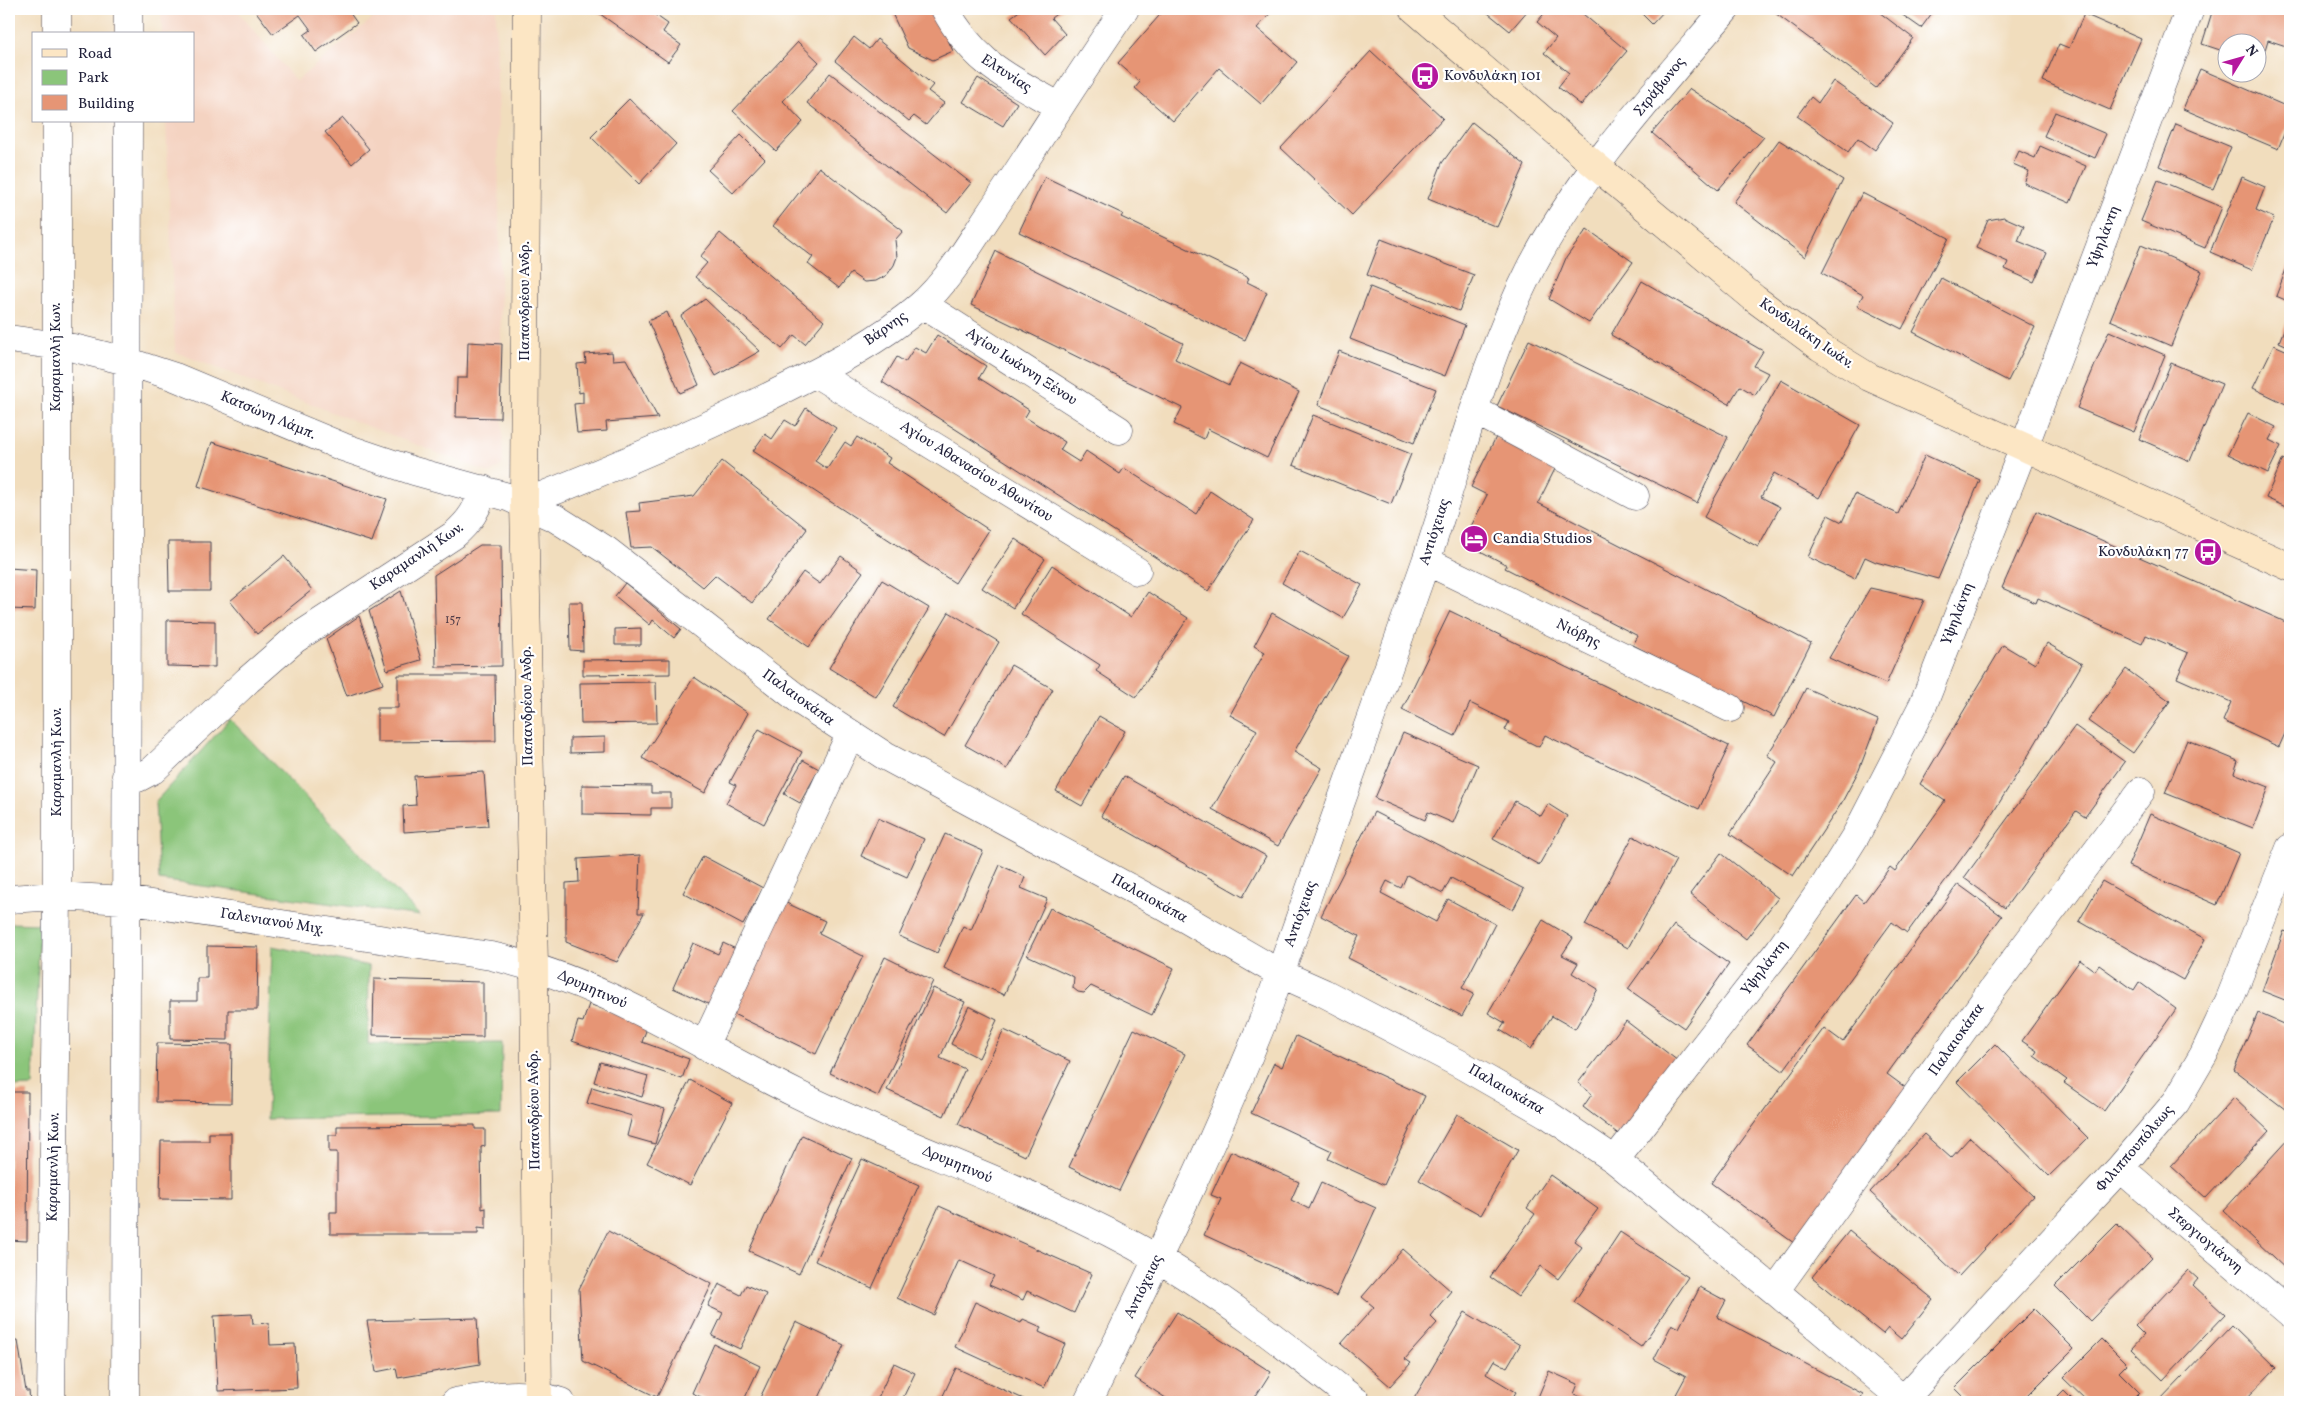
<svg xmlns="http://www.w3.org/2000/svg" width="2299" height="1411" font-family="Vollkorn,serif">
	<rect width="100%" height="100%" fill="#fff"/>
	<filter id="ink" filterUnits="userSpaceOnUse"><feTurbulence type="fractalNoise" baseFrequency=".02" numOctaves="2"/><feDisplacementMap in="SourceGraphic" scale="10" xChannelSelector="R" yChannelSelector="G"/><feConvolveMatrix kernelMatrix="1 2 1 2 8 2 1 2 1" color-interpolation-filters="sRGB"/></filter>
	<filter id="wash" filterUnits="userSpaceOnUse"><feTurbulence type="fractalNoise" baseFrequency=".0096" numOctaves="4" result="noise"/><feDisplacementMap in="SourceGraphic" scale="20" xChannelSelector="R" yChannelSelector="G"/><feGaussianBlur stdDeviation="1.12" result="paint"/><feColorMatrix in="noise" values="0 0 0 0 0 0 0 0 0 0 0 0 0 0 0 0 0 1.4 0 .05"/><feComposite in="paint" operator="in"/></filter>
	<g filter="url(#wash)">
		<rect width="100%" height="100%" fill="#f1ddbd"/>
		<!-- built -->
		<path fill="#f4d3c1" d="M161,9H236L296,81L384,9H496L503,464L490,473L175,352L166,121H194V34H162Z"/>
		<!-- green -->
		<path fill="#8bc57a" stroke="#56745a" d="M230,719L420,916L159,880L155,802Z
			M9,923L40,924L33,1086L9,1087Z
			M272,946L369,966L368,1044L502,1043L501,1115L267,1119Z"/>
		<g id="blocks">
			<!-- building -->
			<path fill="#e69575" d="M254,9H347L357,23L316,52L304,35L311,30L300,15L273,34Z
				M593,9H647L668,24L663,32L681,45L668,62Z
				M890,9H934L953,51L933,60L908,48Z
				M1022,9H1063L1051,18L1065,34L1045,55L1011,17Z
				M1165,9H1274L1257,28L1297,62L1261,104L1219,68L1173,121L1135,88L1140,82L1118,63Z
				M1483,9H1529L1510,31Z
				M1548,9H1577L1627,51L1581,105L1558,87L1569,73L1544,53L1556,38L1537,22Z
				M1637,9H1666L1652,24Z
				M1778,9H1875L1913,38L1876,88L1775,13Z
				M1894,9H1935L1921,28Z
				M2213,9H2278L2290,13V33L2286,46L2268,40L2261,63L2256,61V42H2226V52L2202,44Z
				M2084,14L2141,39L2110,110L2043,81L2059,44L2069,48Z
				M854,37L869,49L877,39L933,85L928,91L944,103L926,125L914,116L909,121L835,61Z
				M798,42L819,62L783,101L803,122L776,151L733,111Z
				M1371,51L1443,118L1352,215L1281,148Z
				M2200,69L2290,108V119L2278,149L2183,109Z
				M830,73L971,183L947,213L807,103Z
				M978,78L1017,103L1003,126L963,102Z
				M1833,81L1893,123L1875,150L1858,138L1848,152L1797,116L1811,97L1818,103Z
				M1690,89L1764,137L1718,190L1652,133Z
				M629,99L676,144L639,184L591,137Z
				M2055,112L2106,134L2095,158L2044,136Z
				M343,118L369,149L352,164L325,132Z
				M1472,122L1525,165L1497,227L1428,199L1442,163Z
				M2176,124L2231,147L2213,189L2159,166Z
				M741,135L765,159L733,193L708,170Z
				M1779,140L1843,180L1805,257L1734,202Z
				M2040,146L2086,166L2070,203L2024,183L2029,171L2013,164L2019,151L2035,158Z
				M819,167L903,231L895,240L897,257L894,265L887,275L876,281L864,282L851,273L839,288L808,264L813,257L773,226Z
				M1045,177L1123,214L1121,217L1249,278L1247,282L1267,292L1245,340L1019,232Z
				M2242,177L2265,187L2256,210L2274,218L2252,270L2210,252Z
				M2158,180L2222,207L2205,248L2141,221Z
				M1862,193L1949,238L1902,329L1857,306L1863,295L1822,273Z
				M2004,217L2024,226L2018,241L2047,253L2034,282L2005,269L2008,262L1976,248L1988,220Z
				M1587,229L1633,262L1589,323L1549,299L1566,258Z
				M720,233L824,321L805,344L794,335L782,349L695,277L707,263L700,257Z
				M1381,239L1474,275L1459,311L1367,275Z
				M2141,245L2202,271L2171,346L2110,320Z
				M996,251L1183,343L1175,359L1229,385L1240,363L1299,392L1267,458L1208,429L1204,439L1174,424L1182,408L971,305Z
				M2290,259V302L2276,296Z
				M1941,278L2035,327L2008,381L1913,332Z
				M1642,281L1763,351L1754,366L1768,373L1755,395L1740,386L1729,404L1611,335Z
				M1370,287L1465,325L1445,376L1350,339Z
				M705,299L760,351L716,376L681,316Z
				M667,312L699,385L680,393L648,321Z
				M2290,314V347L2279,342Z
				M2109,331L2165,355L2134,432L2077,408Z
				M937,335L986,366L979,378L1029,410L1025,417L1065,442L1060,450L1079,462L1086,451L1120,474L1124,468L1196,514L1210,491L1254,520L1208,591L882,382L897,357L905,362L915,347L926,353Z
				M1529,340L1728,437L1697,503L1497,406Z
				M468,342L502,344L500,418L456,417L457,378H467Z
				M2274,345L2290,352V406L2253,388Z
				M1339,351L1436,389L1414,443L1318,405Z
				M612,352L613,360L626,359L658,418L606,422L607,431L577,433L574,404L583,403V392L579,393L577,364L586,363L585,354Z
				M2171,363L2222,384L2190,461L2139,439Z
				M1781,380L1860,425L1819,498L1774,473L1761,497L1780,507L1758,547L1704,517Z
				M806,408L836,428L815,461L827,469L845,442L851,446L857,437L890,458L887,463L989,530L955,583L753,451L765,434L772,439L785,420L795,426Z
				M2248,413L2276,427L2269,440L2281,446L2268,473L2228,454Z
				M1313,415L1411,454L1391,504L1293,465Z
				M1496,437L1556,467L1538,503L1811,643L1774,717L1633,645L1638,636L1505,568L1507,565L1463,542L1487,495L1471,487Z
				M212,442L387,499L372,542L198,486Z
				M1925,455L1980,480L1938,579L1876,562L1865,557L1855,579L1808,557L1828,515L1842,522L1855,494L1898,514Z
				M2283,459L2290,462V509L2266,498Z
				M722,461L807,529L752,603L715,575L703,587L652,547L631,548L626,512L640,511L639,503L694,496Z
				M2036,511L2290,624V722L2279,747L2223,721L2231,702L2177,678L2188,653L2146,635L2142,644L2038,598L2036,603L2002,588Z
				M1015,539L1045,559L1013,608L982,588Z
				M168,542H210V591H169Z
				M480,545H501L502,666L436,667L434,575Z
				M1300,551L1362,585L1343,618L1282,583Z
				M284,556L312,590L257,634L230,601Z
				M841,556L863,572L809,647L769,619L803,572L820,584Z
				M1052,565L1131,617L1148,592L1188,618L1136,697L1096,671L1100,665L1021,614Z
				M9,568L36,570L35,610L9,609Z
				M882,580L929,608L876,697L829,668Z
				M625,583L681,629L674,638L653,620L650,625L615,596Z
				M1870,588L1924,600L1886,684L1829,658Z
				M401,591L421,660L387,670L369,611Z
				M569,602H582L583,651L570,650Z
				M1450,611L1729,746L1699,809L1545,735L1539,747L1505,730L1509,722L1470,703L1455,736L1402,710Z
				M949,612L999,642L944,737L893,707Z
				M1272,613L1348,656L1294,752L1322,768L1278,846L1212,809L1257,730L1230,715L1265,652L1254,646Z
				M359,616L383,684L347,696L326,639Z
				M167,620L215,621V667L167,666Z
				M641,628V645H615V629Z
				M2047,643L2082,664L2022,766L1983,829L1907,933L1892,922L1783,1071L1747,1045L1856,895L1864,902L1890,867L1895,871L1945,801L1920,784L2003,645L2035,664Z
				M670,659V674L583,675V660Z
				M1011,665L1053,689L1007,769L965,745Z
				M2126,669L2170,701L2133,753L2088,721Z
				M398,675H495L496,741L377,742V708H398Z
				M694,677L748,713L705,793L642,758Z
				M656,682L657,723L581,724L580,683Z
				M1806,688L1878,720L1859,770L1841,804L1793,876L1730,834L1777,762L1767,755L1787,725Z
				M1099,716L1125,731L1082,806L1056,791Z
				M2075,726L2125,762L2085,817L2076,811L2005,908L1964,878Z
				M759,729L802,752L764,824L726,803L736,785L730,782Z
				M1403,733L1478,765L1453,823L1428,812L1425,820L1375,798Z
				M605,737V752L570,753V738Z
				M2187,740L2238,761L2234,773L2269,787L2253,828L2165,793Z
				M803,760L819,769L800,803L784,794Z
				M484,772L488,826L404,832L403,806L416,805L414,776Z
				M1124,776L1266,856L1243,897L1101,816Z
				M582,785L651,786V793H671V808H651V815L582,814Z
				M1515,801L1541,816L1548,804L1567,816L1539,865L1493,839Z
				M1374,812L1524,889L1513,910L1451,878L1443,893L1407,875L1401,888L1387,881L1381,893L1436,922L1448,899L1495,924L1462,988L1474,994L1462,1016L1348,958L1359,936L1321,916Z
				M2150,814L2239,853L2217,905L2128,866Z
				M878,818L924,839L907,877L861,856Z
				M945,834L983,851L937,953L899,936Z
				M1633,836L1676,860L1628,948L1585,925Z
				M1721,853L1778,898L1746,939L1690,894Z
				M640,855L638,913H644L617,962L566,942V883L579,882L578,859Z
				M703,856L763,888L743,925L683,893Z
				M1000,865L1025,877L1021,888L1047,899L1004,995L944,968L963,926L971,930Z
				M2102,881L2205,939L2183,980L2079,921Z
				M1958,884L2002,916L1887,1074L1910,1091L1798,1246L1711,1183L1824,1028L1843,1042Z
				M780,900L825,921L819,934L863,956L816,1054L727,1011Z
				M1050,908L1174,968L1152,1015L1091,986L1084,993L1078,992L1073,988L1074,977L1027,955Z
				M1543,920L1573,938L1562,955L1578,963L1572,973L1598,989L1575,1029L1552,1016L1531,1049L1500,1030L1505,1023L1488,1013Z
				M1674,925L1729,964L1684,1028L1628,989Z
				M2284,931L2290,933V1002L2262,991Z
				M693,943L718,954L723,943L742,952L717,1008L673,988Z
				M207,946L258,947L257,1010H228V1040L170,1039V1001H197V978H207Z
				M885,957L933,981L878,1096L830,1073Z
				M2080,960L2095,971L2099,965L2134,990L2139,982L2176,1009L2104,1111L2064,1083L2067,1080L2034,1056L2037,1051L2022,1041Z
				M374,979L483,982V1037L373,1035Z
				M933,988L965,1002L940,1058L965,1069L944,1116L887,1090Z
				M589,1004L648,1025L642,1042L689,1059L682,1079L572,1041L578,1021L583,1022Z
				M969,1006L997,1020L979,1058L951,1044Z
				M2258,1013L2290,1027V1113L2234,1070Z
				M1626,1021L1678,1061L1621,1136L1583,1107L1592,1094L1578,1083Z
				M1134,1029L1185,1054L1119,1191L1069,1167Z
				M1004,1030L1070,1061L1025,1156L958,1124Z
				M1296,1036L1425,1096L1384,1185L1328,1159L1332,1151L1251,1113L1274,1063L1282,1067Z
				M157,1043L232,1044L231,1103L156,1102Z
				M1995,1044L2088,1138L2049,1176L1957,1082Z
				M600,1062L648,1076L642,1097L594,1082Z
				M690,1080L732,1103L690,1185L647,1163Z
				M592,1087L665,1109L655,1144L627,1136L632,1116L587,1103Z
				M9,1092H28L27,1241L9,1240Z
				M2234,1098L2269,1131L2206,1198L2171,1166Z
				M1457,1114L1518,1150L1481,1215L1419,1180Z
				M475,1125V1129H485V1146L481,1147L482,1209L486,1208V1229L478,1228V1234H330V1212H337V1152H329V1135H337V1126Z
				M209,1133H231V1200L160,1199L161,1141H209Z
				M1924,1134L1951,1158L1970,1137L2033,1196L1959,1276L1870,1192Z
				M802,1135L852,1158L799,1274L749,1251Z
				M2290,1137V1273L2223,1210Z
				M1231,1151L1299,1182L1291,1200L1309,1209L1321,1183L1376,1208L1336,1296L1204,1235L1221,1199L1211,1195Z
				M862,1159L919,1185L872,1288L815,1261Z
				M1550,1175L1598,1209L1574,1241L1582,1247L1558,1279L1541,1266L1518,1297L1490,1277L1535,1214L1527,1208Z
				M939,1206L1092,1274L1074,1313L1027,1291L1023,1300L989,1285L994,1276L959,1260L934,1315L897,1298Z
				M2117,1224L2152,1258L2090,1321L2055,1286Z
				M608,1231L712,1284L657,1397L583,1361L579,1289Z
				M1849,1231L1933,1299L1901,1339L1888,1328L1883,1334L1812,1277Z
				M1620,1232L1688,1277L1641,1347L1574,1302Z
				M1403,1249L1451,1291L1430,1316L1437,1323L1405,1359L1411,1363L1390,1386L1341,1344L1374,1307L1362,1297Z
				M2188,1270L2198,1279L2193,1285L2225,1315L2163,1380L2131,1349L2144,1335L2135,1326Z
				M719,1284L741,1295L746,1285L766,1294L740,1349L712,1336L723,1313L708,1306Z
				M1700,1287L1726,1301L1717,1317L1863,1394L1859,1402H1677L1673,1400L1686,1376L1654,1359L1672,1324L1679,1328Z
				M975,1302L1021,1323L1023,1319L1041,1327L1039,1332L1065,1344L1044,1388L955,1347Z
				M2034,1309L2074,1349L2021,1402H1969L1955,1388Z
				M1177,1312L1271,1372L1252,1402H1172L1135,1378Z
				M1465,1312L1520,1345L1507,1367L1494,1360L1486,1374L1516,1392L1510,1402H1412Z
				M252,1314L253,1324L269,1323L270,1345L295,1344L297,1388L218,1391L214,1316Z
				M477,1318L480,1364L398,1378L396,1368L376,1372L367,1321Z
				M796,1322L844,1345L817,1402H758Z
				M2232,1325L2276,1368L2243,1402H2158Z
				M9,1332L11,1341H18L26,1391H29L30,1402H9Z
				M2102,1339L2127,1364L2119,1372L2140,1393L2131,1402H2088L2063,1378Z
				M714,1344L760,1366L743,1402H712L692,1393Z
				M894,1363L915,1373L901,1402H876Z
				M956,1368L1030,1402H940Z
				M1549,1371L1578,1384L1574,1394L1593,1402H1536Z
				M2064,1391L2075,1402H2053Z"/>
		</g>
	</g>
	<g filter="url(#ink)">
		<use href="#blocks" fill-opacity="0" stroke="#413e4e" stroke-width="1"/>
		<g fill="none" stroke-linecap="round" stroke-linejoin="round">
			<defs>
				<path id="street" d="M945,9C975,64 1006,76 1058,106
					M57,34V9
					M128,34V9
					M922,304L1119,430
					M9,339L74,348L126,361L175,377L343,447L414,471L508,497L555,518L606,550L802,702L885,756L1165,907L1279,973L1324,993L1460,1064L1547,1114L1615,1160L1775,1291L1906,1402
					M815,373L1137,571
					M1474,410L1635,496
					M524,503C611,469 696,433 780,391C828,367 880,341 921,305C948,281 967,248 987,218C1034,149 1077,77 1125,9
					M1426,561L1730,708
					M126,776L138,778L153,770L248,680L295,639L454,535C470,521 478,509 483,489
					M9,899L57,896L125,900L491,956C602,980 695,1044 795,1093C914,1152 1043,1192 1158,1259C1228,1300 1293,1352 1357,1402
					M704,1046L850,735
					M1615,1160L1780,949L1826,883L1856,835L1923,705L2024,447L2190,9
					M2120,1168L2290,1313
					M1775,1291L1992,990L2141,791
					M1903,1400L2120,1168L2176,1102L2204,1054L2229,1001L2290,848
					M51,1402L57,896V121
					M125,1402L128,121
					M455,1402C492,1396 525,1390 561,1402
					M1088,1402C1150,1274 1214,1145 1266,1013C1318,862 1373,714 1425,564C1459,465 1483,362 1531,268C1581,172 1656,91 1726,9"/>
				<path id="secondary" d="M527,9L524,503L534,966L538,1402
					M1414,9L1596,166L1755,299L1820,347L1869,377L2290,567"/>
			</defs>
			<!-- street casing -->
			<use href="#street" stroke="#413e4e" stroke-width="29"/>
			<!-- secondary casing -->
			<use href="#secondary" stroke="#413e4e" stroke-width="29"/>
			<!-- street -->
			<use href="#street" stroke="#fff" stroke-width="28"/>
			<!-- secondary -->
			<use href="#secondary" stroke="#fce6c4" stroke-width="28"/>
		</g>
	</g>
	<!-- icons -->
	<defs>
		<symbol id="bus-disc" viewBox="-11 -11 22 22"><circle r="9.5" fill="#b5179e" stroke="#fff"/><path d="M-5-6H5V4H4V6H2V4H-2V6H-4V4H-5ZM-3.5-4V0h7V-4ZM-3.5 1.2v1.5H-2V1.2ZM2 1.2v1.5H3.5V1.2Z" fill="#fff"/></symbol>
		<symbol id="hotel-disc" viewBox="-11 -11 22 22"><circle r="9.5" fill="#b5179e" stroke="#fff"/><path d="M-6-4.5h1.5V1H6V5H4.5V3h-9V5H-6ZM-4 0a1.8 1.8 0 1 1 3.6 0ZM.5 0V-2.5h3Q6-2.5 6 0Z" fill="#fff"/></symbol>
	</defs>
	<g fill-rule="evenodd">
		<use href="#bus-disc" x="1409" y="60" width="32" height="32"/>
		<use href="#hotel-disc" x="1458" y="523" width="32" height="32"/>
		<use href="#bus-disc" x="2192" y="536" width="32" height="32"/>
	</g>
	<g text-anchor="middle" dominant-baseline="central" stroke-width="4.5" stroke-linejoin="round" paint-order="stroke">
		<!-- number labels -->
		<g font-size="12" fill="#533f4a">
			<text x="453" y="620">157</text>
		</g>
		<!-- street labels -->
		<g font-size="15" fill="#22223b" stroke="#fff">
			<text transform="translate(1006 74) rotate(33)">Ελτυνίας</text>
			<text transform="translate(1660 87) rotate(-51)">Στράβωνος</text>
			<text transform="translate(2104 237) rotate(-69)">Υψηλάντη</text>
			<text transform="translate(525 301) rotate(-90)">Παπανδρέου Ανδρ.</text>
			<text transform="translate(886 329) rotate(-35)">Βάρνης</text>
			<text transform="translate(1806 334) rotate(35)">Κονδυλάκη Ιωάν.</text>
			<text transform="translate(56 357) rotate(-90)">Καραμανλή Κων.</text>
			<text transform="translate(1021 367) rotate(33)">Αγίου Ιωάννη Ξένου</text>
			<text transform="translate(268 416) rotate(23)">Κατσώνη Λάμπ.</text>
			<text transform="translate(976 472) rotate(32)">Αγίου Αθανασίου Αθωνίτου</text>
			<text transform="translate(1435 532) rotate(-72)">Αντιόχειας</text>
			<text transform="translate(417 557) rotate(-34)">Καραμανλή Κων.</text>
			<text transform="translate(1958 614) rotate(-69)">Υψηλάντη</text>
			<text transform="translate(1578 634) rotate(26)">Νιόβης</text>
			<text transform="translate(798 698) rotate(36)">Παλαιοκάπα</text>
			<text transform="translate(528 706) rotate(-91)">Παπανδρέου Ανδρ.</text>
			<text transform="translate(57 762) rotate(-90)">Καραμανλή Κων.</text>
			<text transform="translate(1149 899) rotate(29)">Παλαιοκάπα</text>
			<text transform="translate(1301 914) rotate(-70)">Αντιόχειας</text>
			<text transform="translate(272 922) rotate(9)">Γαλενιανού Μιχ.</text>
			<text transform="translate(1765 968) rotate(-52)">Υψηλάντη</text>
			<text transform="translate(592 990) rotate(24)">Δρυμητινού</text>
			<text transform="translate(1957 1040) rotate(-55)">Παλαιοκάπα</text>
			<text transform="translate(1506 1090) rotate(30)">Παλαιοκάπα</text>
			<text transform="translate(535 1110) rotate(-91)">Παπανδρέου Ανδρ.</text>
			<text transform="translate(2135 1149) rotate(-49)">Φιλιππουπόλεως</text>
			<text transform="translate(957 1165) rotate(23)">Δρυμητινού</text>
			<text transform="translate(54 1167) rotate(-89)">Καραμανλή Κων.</text>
			<text transform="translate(2205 1241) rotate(40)">Στεργιογιάννη</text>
			<text transform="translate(1144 1287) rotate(-64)">Αντιόχειας</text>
		</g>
		<!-- poi labels -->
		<g font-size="15" fill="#22223b" stroke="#fff" text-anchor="start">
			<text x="1444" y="76">Κονδυλάκη 101</text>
			<text x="1493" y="539">Candia Studios</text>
			<text x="2189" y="552" text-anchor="end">Κονδυλάκη 77</text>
		</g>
	</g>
	<!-- margin -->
	<rect width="2299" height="1411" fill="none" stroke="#fff" stroke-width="30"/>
	<!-- legend -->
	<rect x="32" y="32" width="162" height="90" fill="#ffffff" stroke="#a7a7b1"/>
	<rect x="42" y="49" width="25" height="8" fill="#fce6c4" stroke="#a7a7b1"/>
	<text x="78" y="58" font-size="15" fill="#22223b">Road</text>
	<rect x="42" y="70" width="25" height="15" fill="#8bc57a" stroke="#a7a7b1"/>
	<text x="78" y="82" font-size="15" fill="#22223b">Park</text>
	<rect x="42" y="95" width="25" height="15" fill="#e69575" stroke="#a7a7b1"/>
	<text x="78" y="108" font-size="15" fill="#22223b">Building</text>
	<!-- north arrow -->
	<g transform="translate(2242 58) rotate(53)"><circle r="24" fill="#ffffff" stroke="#a7a7b1"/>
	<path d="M0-4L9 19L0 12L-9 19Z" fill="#b5179e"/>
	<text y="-8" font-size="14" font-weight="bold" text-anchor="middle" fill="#22223b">N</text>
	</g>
</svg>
